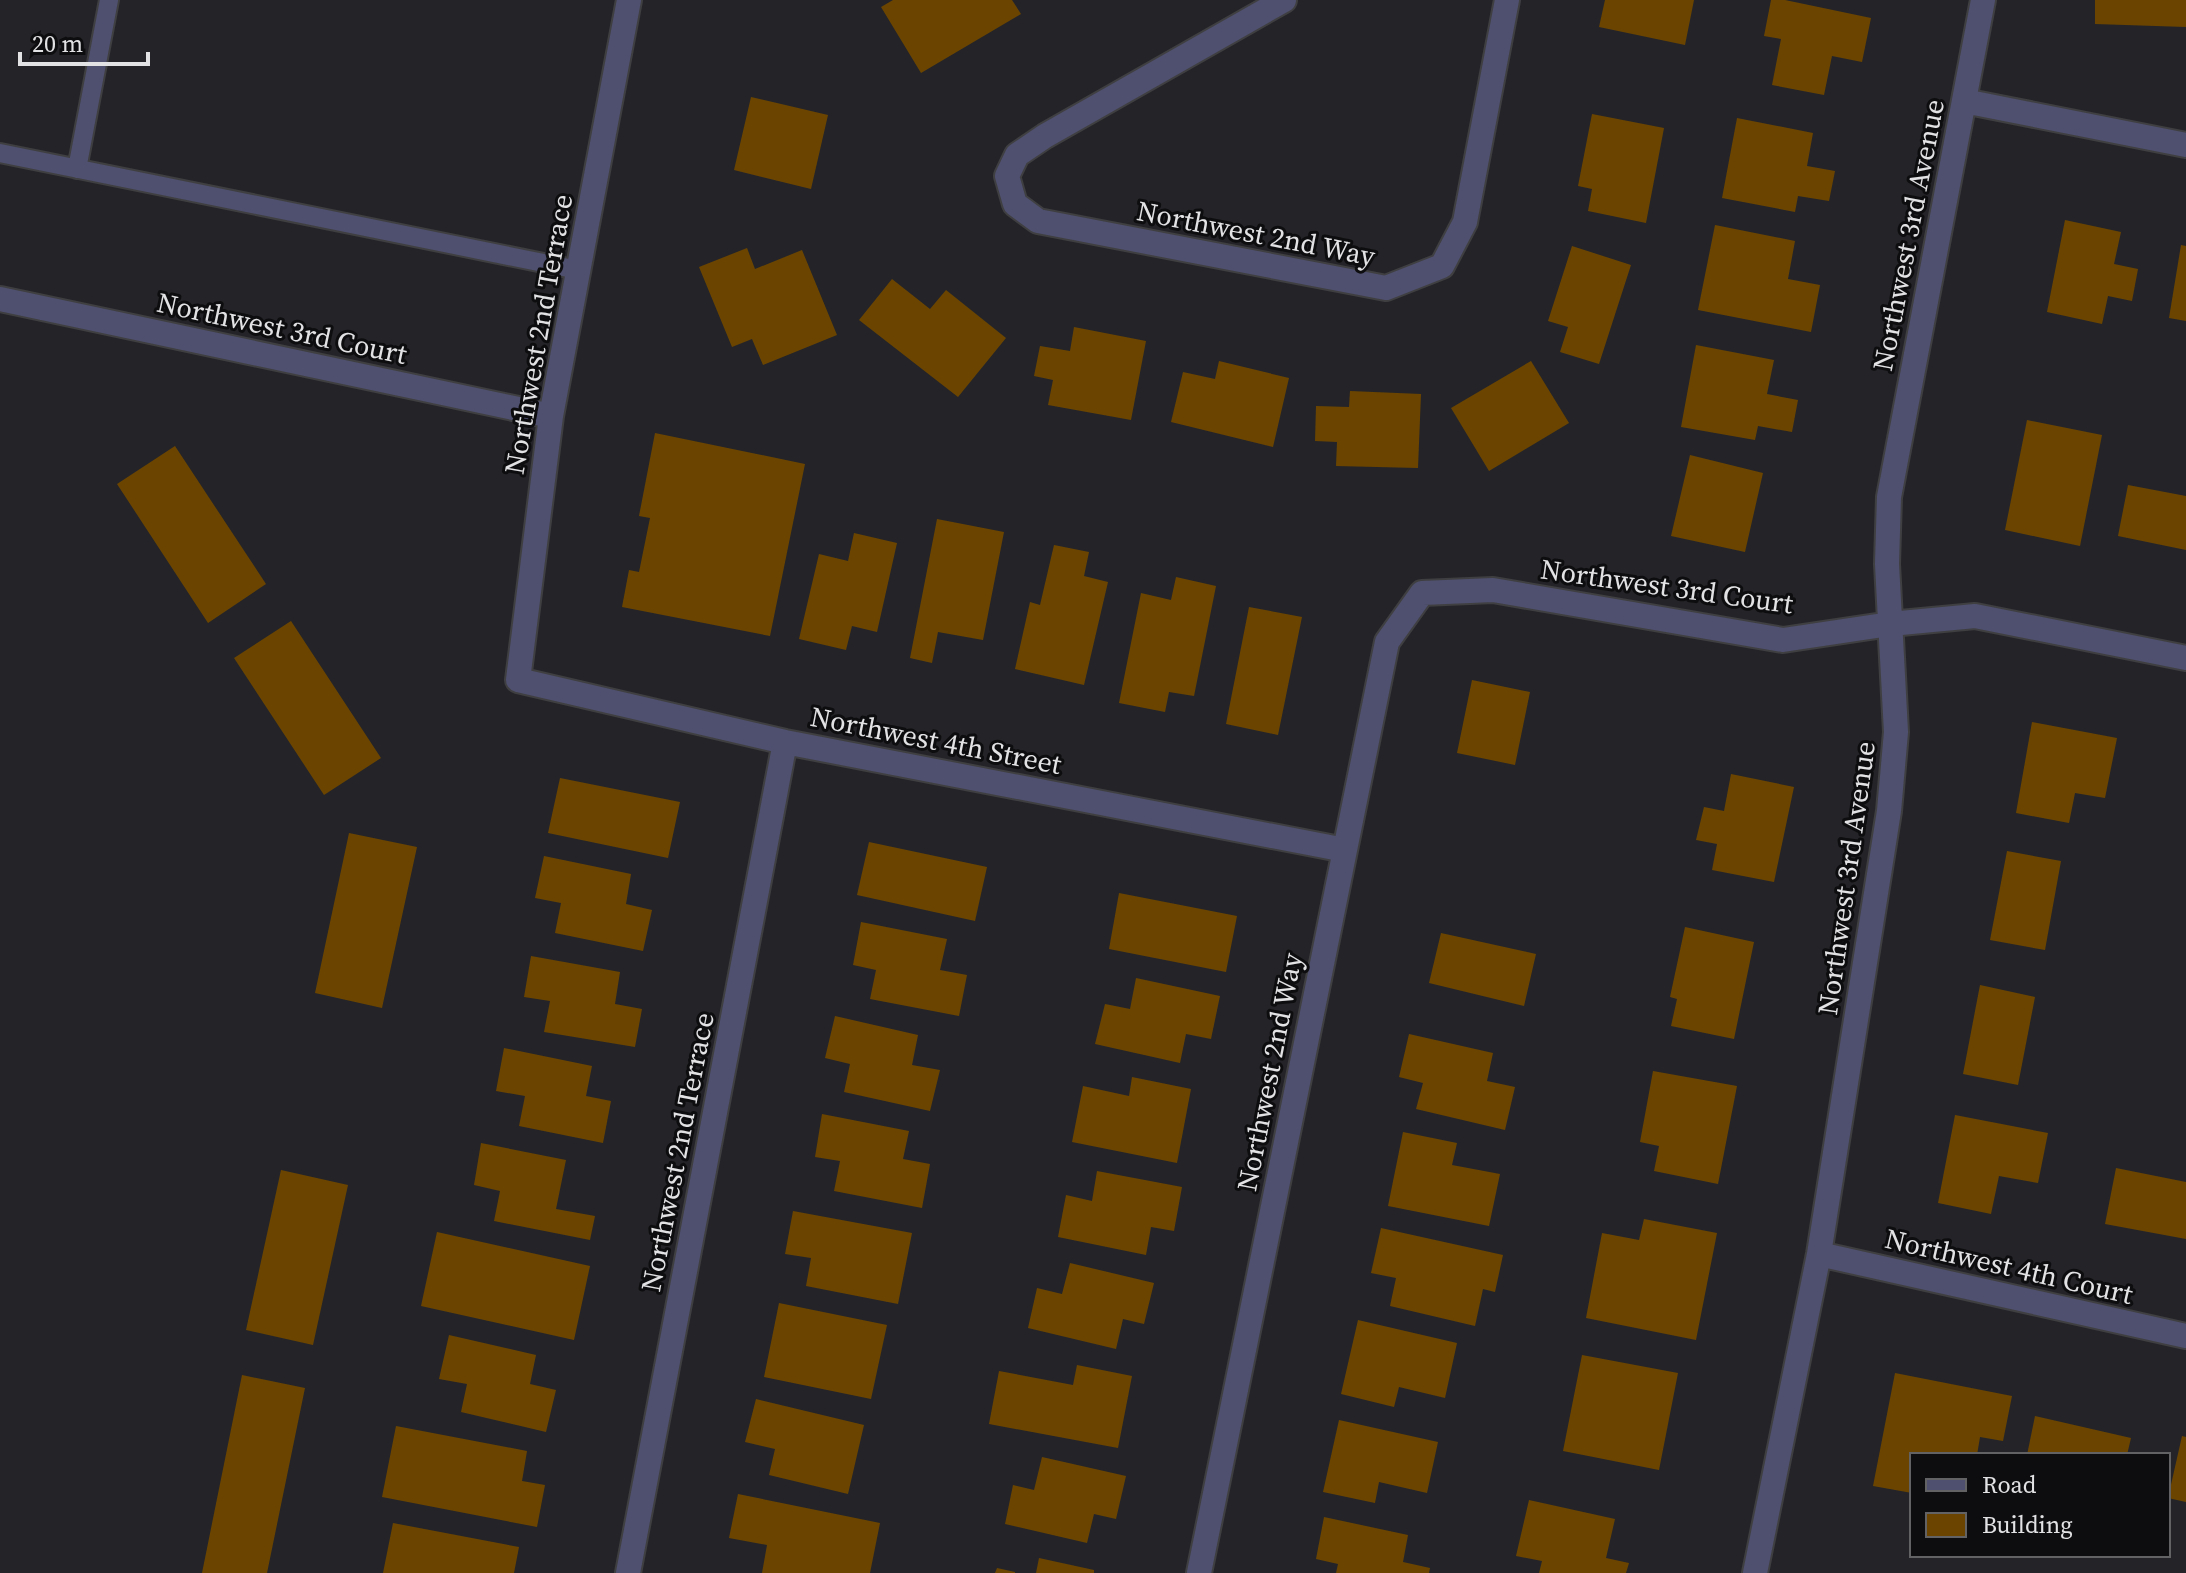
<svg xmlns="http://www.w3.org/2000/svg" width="2186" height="1573" font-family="'Source Serif 4',serif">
	<rect width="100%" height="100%" fill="#242428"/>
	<!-- building -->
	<path fill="#6b4500" d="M893,0H1012L1021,14L921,73L881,7Z
		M1605,0H1694L1685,45L1599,27Z
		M1771,0H1785L1871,18L1862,62L1832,56L1824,95L1772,85L1781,39L1764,36Z
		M2095,0H2186V27L2095,24Z
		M751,97L828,115L811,189L734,170Z
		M1592,114L1664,128L1646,223L1588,211L1592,189L1578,186Z
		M1737,118L1813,133L1807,166L1835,171L1829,201L1798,196L1795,212L1722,198Z
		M2065,220L2121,232L2114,264L2138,269L2132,301L2108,296L2102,324L2047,312Z
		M1715,225L1795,241L1788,279L1820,285L1811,332L1698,310Z
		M2181,245L2186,246V321L2169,318Z
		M1572,246L1631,265L1599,364L1560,352L1568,327L1548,321Z
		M747,248L755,269L802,250L837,335L763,365L752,339L732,347L699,267Z
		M892,279L930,309L946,290L1006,338L958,397L859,320Z
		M1074,327L1146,341L1131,420L1048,405L1053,380L1034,376L1040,346L1070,351Z
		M1696,345L1774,360L1767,394L1798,400L1792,432L1758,426L1755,440L1681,427Z
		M1219,361L1289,378L1273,447L1171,422L1183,372L1215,379Z
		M1531,361L1569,423L1489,471L1451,408Z
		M1350,391L1421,394L1418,468L1336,466L1337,442L1315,441L1316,406L1349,407Z
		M2027,420L2102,435L2080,546L2005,530Z
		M655,433L805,464L770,636L622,607L629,570L639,572L650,518L639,516Z
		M175,446L266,584L208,623L117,484Z
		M1690,455L1763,473L1745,552L1671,536Z
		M2128,485L2186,496V550L2118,536Z
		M937,519L1004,532L983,640L938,632L932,663L910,658Z
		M854,533L897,543L877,632L852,626L846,650L799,639L819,554L848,561Z
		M1054,545L1089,552L1084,576L1108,582L1084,685L1015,669L1030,602L1040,605Z
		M1176,577L1216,586L1194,696L1169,692L1165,712L1119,703L1141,593L1171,600Z
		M1249,607L1302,617L1278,735L1226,724Z
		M291,621L381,758L324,795L234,658Z
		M1472,680L1530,692L1515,765L1457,753Z
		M2032,722L2117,738L2105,798L2075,793L2069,823L2016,813Z
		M1731,774L1794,787L1774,882L1712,870L1717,844L1696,840L1704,807L1724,811Z
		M560,778L680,802L668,858L548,833Z
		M349,833L417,847L382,1008L315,993Z
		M869,842L987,867L975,921L857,895Z
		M2007,851L2061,861L2045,950L1990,940Z
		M544,856L631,874L626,904L652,910L643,951L555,933L561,903L535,898Z
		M1119,893L1237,916L1226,972L1109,949Z
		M861,922L947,939L940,970L967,975L959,1016L870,999L876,970L853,965Z
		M1685,927L1754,942L1734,1039L1671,1026L1677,999L1670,997Z
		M1441,933L1536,954L1524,1006L1429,983Z
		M531,956L620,972L615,1004L642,1009L635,1047L544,1032L550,1001L524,997Z
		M1136,978L1220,996L1211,1039L1186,1034L1180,1063L1095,1044L1105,1004L1130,1009Z
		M1980,985L2035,997L2018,1085L1963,1074Z
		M835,1016L918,1035L912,1065L940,1070L930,1111L844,1092L850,1064L825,1058Z
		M1409,1034L1493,1053L1487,1081L1515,1087L1505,1130L1416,1109L1423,1083L1399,1077Z
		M504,1048L592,1066L586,1096L611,1101L603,1143L519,1126L525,1096L496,1091Z
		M1653,1071L1737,1086L1718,1184L1654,1171L1659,1146L1640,1142Z
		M1132,1077L1191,1089L1177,1163L1072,1142L1083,1086L1129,1096Z
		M822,1114L909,1131L903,1159L930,1164L922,1208L834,1191L840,1161L815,1157Z
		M1955,1115L2048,1133L2038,1183L1999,1176L1991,1214L1938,1203Z
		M1403,1132L1457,1143L1452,1165L1500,1174L1489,1226L1388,1206Z
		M481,1143L566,1160L556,1209L595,1216L590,1240L494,1221L500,1191L474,1185Z
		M2116,1168L2186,1182V1239L2105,1224Z
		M281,1170L348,1185L313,1345L246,1330Z
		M1097,1171L1182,1187L1174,1231L1151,1227L1146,1255L1058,1237L1066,1195L1092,1201Z
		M793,1211L912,1233L898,1304L806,1286L811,1258L785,1254Z
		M1644,1219L1717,1233L1696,1340L1586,1318L1602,1233L1639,1240Z
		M1381,1228L1503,1255L1495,1292L1483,1289L1475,1326L1390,1306L1396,1278L1371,1273Z
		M437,1232L590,1266L574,1340L421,1306Z
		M1070,1263L1154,1283L1144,1324L1123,1319L1116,1349L1028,1328L1037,1288L1062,1294Z
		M779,1303L887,1325L871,1399L764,1377Z
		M1358,1320L1457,1343L1445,1398L1399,1387L1394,1407L1341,1394Z
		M449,1335L536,1355L530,1384L556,1390L546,1432L461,1412L467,1384L439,1379Z
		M1582,1355L1678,1373L1659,1470L1563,1451Z
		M1077,1365L1132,1376L1118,1448L989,1424L999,1371L1073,1385Z
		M1895,1373L2012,1396L2003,1441L1980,1437L1977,1455H1912V1493L1873,1486Z
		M242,1375L305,1388L267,1573H202Z
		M756,1399L864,1425L848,1494L769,1475L775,1449L745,1442Z
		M2035,1416L2131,1438L2127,1455H2027Z
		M1339,1420L1438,1442L1427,1493L1379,1482L1375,1503L1323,1492Z
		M396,1426L527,1451L522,1481L545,1485L537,1527L382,1497Z
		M2182,1436L2186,1437V1502L2168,1498Z
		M1042,1457L1126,1476L1116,1519L1094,1514L1087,1543L1005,1524L1013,1485L1034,1490Z
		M738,1494L880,1523L870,1573H762L767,1545L729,1538Z
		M1529,1500L1615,1519L1606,1558L1629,1563L1626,1573H1539L1542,1561L1516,1556Z
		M1324,1517L1408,1535L1403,1562L1430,1568L1429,1573H1336L1338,1564L1316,1559Z
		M393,1523L519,1547L514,1573H383Z
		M1039,1558L1094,1570V1573H1036Z
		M997,1568L1015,1572V1573H995Z"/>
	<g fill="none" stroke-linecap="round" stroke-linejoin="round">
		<defs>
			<path id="lane" d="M0,153L578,270
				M77,169L109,0"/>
			<path id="street" d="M629,0L551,416L518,680L785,742L1345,850
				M1284,0L1045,136L1017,155L1007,176L1015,204L1038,221L1386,288L1442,266L1465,222L1507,0
				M1964,101L2186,145
				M0,299L551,416
				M1819,1254L2186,1336
				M628,1573L785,742
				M1199,1573L1387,642L1422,593L1493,590L1783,640L1890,624L1975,616L2186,658
				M1755,1573L1819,1254L1889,811L1896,732L1887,564L1889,497L1983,0"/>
		</defs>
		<!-- lane casing -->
		<use href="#lane" stroke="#3f3f42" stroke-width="22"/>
		<!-- street casing -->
		<use href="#street" stroke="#3f3f42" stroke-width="28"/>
		<!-- lane -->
		<use href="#lane" stroke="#4f506f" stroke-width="18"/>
		<!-- street -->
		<use href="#street" stroke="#4f506f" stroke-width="24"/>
	</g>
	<g text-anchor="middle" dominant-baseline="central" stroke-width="6" stroke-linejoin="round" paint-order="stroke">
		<!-- street labels -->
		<g font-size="28" fill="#e2e2e5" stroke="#0d0d0f">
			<text transform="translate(1256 233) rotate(11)">Northwest 2nd Way</text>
			<text transform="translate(1908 235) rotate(-79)">Northwest 3rd Avenue</text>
			<text transform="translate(282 328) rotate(12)">Northwest 3rd Court</text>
			<text transform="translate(538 334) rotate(-80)">Northwest 2nd Terrace</text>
			<text transform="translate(1667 586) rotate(8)">Northwest 3rd Court</text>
			<text transform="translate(936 740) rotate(11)">Northwest 4th Street</text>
			<text transform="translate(1846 878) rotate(-82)">Northwest 3rd Avenue</text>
			<text transform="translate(1269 1072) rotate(-79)">Northwest 2nd Way</text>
			<text transform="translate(677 1152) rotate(-79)">Northwest 2nd Terrace</text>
			<text transform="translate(2009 1266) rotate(13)">Northwest 4th Court</text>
		</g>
	</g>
	<!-- legend -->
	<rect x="1910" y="1453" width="260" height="104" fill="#0d0d0f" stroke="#626265" stroke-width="2"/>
	<rect x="1926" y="1479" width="40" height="12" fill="#4f506f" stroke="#626265" stroke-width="2"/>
	<text x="1982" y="1493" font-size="24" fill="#e2e2e5">Road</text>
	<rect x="1926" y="1513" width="40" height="24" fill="#6b4500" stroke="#626265" stroke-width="2"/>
	<text x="1982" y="1533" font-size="24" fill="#e2e2e5">Building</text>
	<!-- scale -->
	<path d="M20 52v12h128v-12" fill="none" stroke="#e2e2e5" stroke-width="4"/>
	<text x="32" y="52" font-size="24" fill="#e2e2e5" stroke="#0d0d0f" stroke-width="6" paint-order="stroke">20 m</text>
</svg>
